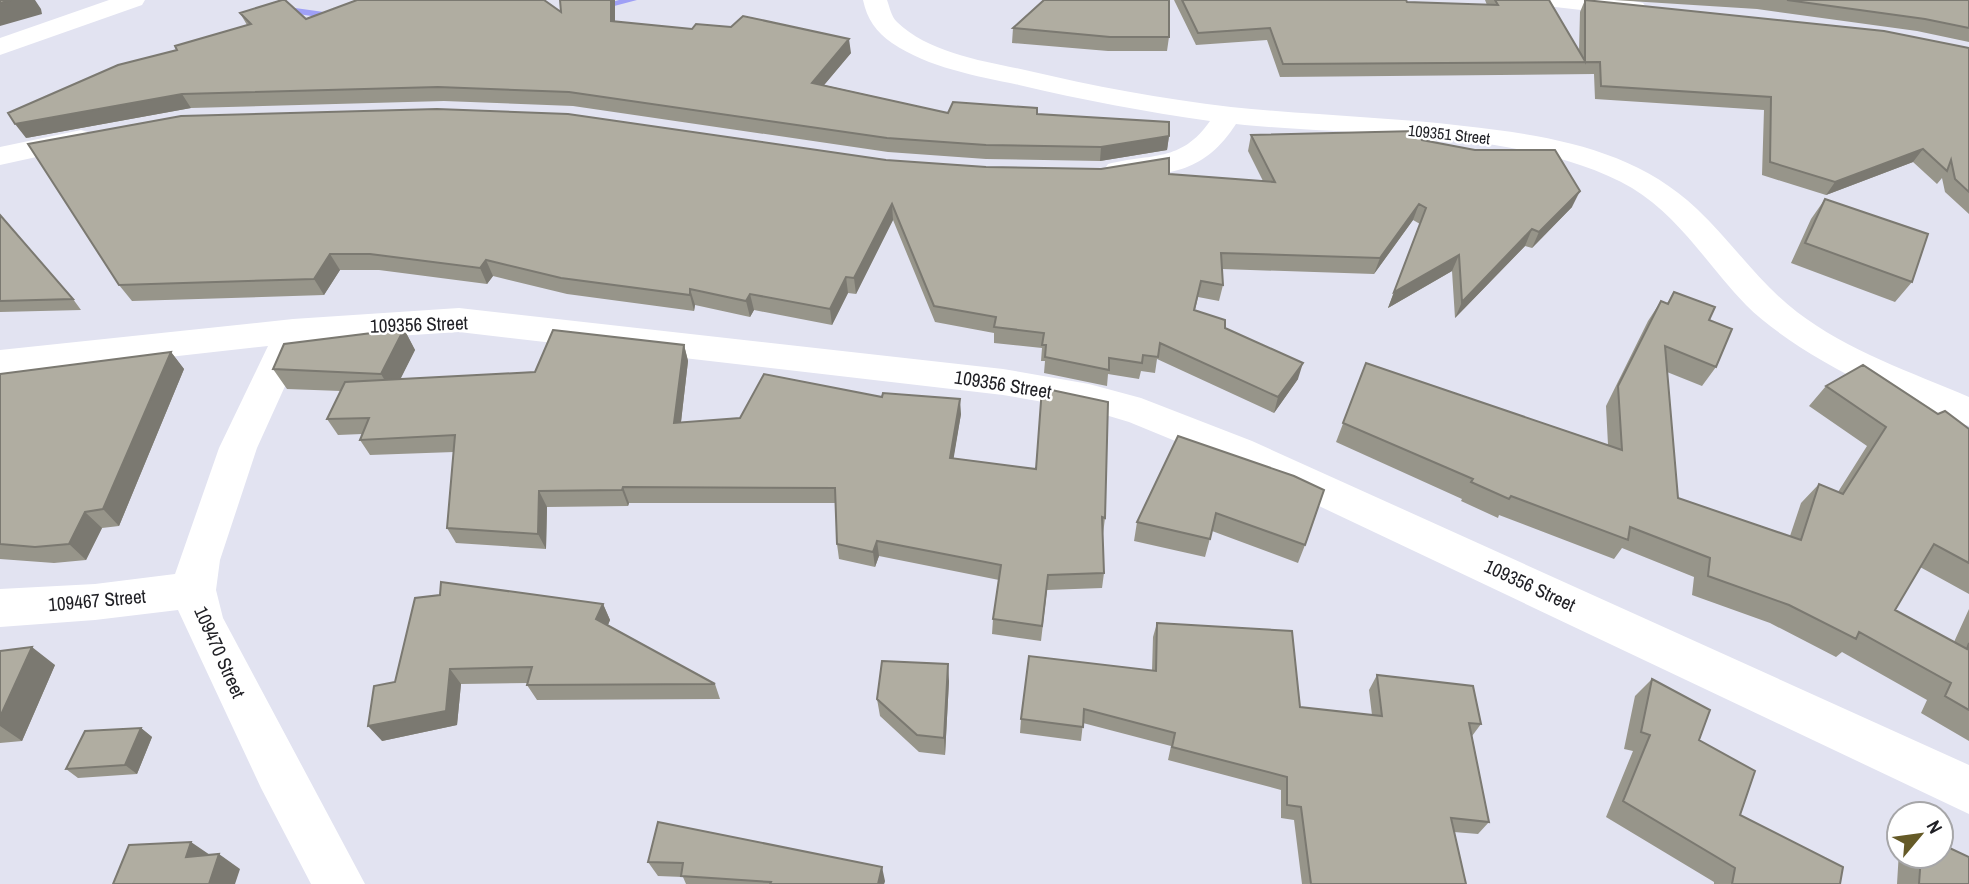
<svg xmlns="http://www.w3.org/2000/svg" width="1969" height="884" font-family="'Archivo Narrow',sans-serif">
	<rect width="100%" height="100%" fill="#e2e3f1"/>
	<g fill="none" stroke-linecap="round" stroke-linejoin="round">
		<!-- stream -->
		<path fill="#9fa0f6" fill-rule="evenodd" d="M619,0H637L599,10L594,7Z
			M288,7L338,14L343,17L338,20L285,12L283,10Z"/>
		<!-- street -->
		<path fill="#fff" fill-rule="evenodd" d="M863,0H887C890,8 891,16 897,22C929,53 983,61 1025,70C1093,86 1162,99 1231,107C1309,115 1387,117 1464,126C1547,135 1635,149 1697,209C1732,242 1759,283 1797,312C1848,351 1911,372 1969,397V426C1902,405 1796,355 1746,305C1708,266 1680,217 1632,188C1529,128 1354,137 1236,124C1205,172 1171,174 1119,179L1108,176L1104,170L1108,164C1151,153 1181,163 1210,121C1146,112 1082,100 1019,85C977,76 929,68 892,43C876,32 867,19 863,0Z
			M1543,0H1629L1643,3L1647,8L1643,13L1634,16L1555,7L1546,5Z
			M81,130L91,133L96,139L91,145L0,165V147Z
			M459,308L1003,369L1089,384L1141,398L1252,441L1969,765V814L1224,461L1129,422L1089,410L1003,395L459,332L305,342L257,448L220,560L216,590L223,618L365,884H311L261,788L178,610L95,620L0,627V589L95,584L175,574L219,448L268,346L0,376V350L293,319Z"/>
		<!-- secondary -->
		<path fill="#fff" fill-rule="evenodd" d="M109,0H145L142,5L0,55V38Z"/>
	</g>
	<!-- wall -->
	<path fill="#97958a" d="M1174,0H1406L1407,2L1487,5L1485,0H1549L1579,52L1580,12L1585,0L1969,48V214L1945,192L1942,178L1937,184L1913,162L1826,195L1762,175L1764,110L1595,99L1594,74L1280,77L1267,40L1196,45Z
		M1614,0H1969V42L1917,31L1757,9Z
		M561,12L615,22L851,53L824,85L948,113L1037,114L1169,136L1167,150L1100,161L986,159L888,152L573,106L444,101L191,108L26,138L247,25L240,13L306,19Z
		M1013,28L1169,37L1167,51H1108L1012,43Z
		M1251,135L1422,140L1572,207L1532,248L1525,246L1455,318L1452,271L1388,308L1420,224L1413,220L1374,274L1222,269L1223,285L1219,301L1198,297L1195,310L1225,328L1298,379L1274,413L1157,359L1155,373L1141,371L1139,379L1108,374L1107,386L1044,373L1045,361H1041L1042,348L994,343V333L935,322L893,220L856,294L848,293L832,325L754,310L750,317L695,305L694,311L567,294L493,276L487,284L379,270H340L324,295L132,301L119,285L886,160L986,167L1169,174L1263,181L1248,151Z
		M1825,199L1912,282L1895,302L1791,263L1811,219Z
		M0,215L73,299L81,310L0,312Z
		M1674,292L1709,320L1716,367L1702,386L1667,372L1678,498L1790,536L1801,503L1819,484L1838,492L1867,446L1809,406L1826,386L1938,414L1969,429V594L1920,567L1895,610L1954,642L1969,609V741L1921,713L1927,700L1842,652L1836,657L1770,623L1692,595L1694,577L1622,548L1614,559L1499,515L1498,518L1461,501L1462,499L1336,442L1366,363L1608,445L1606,406L1648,321L1661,301L1667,304Z
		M404,329L415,350L400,379L535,372L684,345L688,361L681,422L961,414L953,459L1105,518L1103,534L1102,533L1104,573L1102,588L1047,590L1041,641L992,634L993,619L999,580L879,556L875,567L839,559L837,544L836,503H629L628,506L547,507L546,549L456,543L447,528L454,452L370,455L360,440L362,434L338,435L327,419L341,391L287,389L273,369Z
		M171,352L184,369L119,526L102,528L86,560L54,563L0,559V374Z
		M1178,436L1305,545L1298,563L1212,531L1205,557L1134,541L1137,522Z
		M603,604L610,620L608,625L715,684L720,699L537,700L527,685L528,683L461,684L457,725L382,741L395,682Z
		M1157,623L1300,707L1372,715L1369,690L1377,675L1481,724L1472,736L1489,822L1478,834L1454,832L1466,884H1302L1294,820L1281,818V790L1168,760L1171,746L1083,723L1081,741L1020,733L1021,719L1152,671L1153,637Z
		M0,651L55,665L22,741L0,743Z
		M1652,679L1699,740L1740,815L1840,884H1714V882L1606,817L1633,751L1624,749L1635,696Z
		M949,681L945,755L919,752L880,716L877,699Z
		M141,728L152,737L137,774L78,778L66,769Z
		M658,822L885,881L884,884H686L683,877L658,876L648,862Z
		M1899,851V856H1941L1969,884H1897Z"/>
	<!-- shaded-wall -->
	<path fill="#7b7971" d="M11,0H35L41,9L42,14L0,26V3Z
		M611,0H615V35L611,21Z
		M849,39L851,53L814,97L812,83Z
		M182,94L191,108L26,138L15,124Z
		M1169,136L1167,150L1100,161L1101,147Z
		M1923,149L1913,162L1826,195L1835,182Z
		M1580,191L1572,207L1532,248L1539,232Z
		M892,204L893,220L856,294L854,278Z
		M1419,204L1413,220L1374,274L1380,258Z
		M1532,229L1525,246L1455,318L1462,302Z
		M330,254L340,270L324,295L314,279Z
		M1459,255L1452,271L1388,308L1394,292Z
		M486,260L493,276L487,284L480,268Z
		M846,277L848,293L832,325L830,309Z
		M690,289L695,305L694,311L690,295Z
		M750,294L754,310L750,317L746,301Z
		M404,329L415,350L393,394L381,374Z
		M684,345L688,361L679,439L674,423Z
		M171,352L184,369L119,526L103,509Z
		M1303,363L1298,379L1274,413L1278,397Z
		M960,399L961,414L951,474L950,458Z
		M623,487L629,503L628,506L622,490Z
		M539,491L547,507L546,549L538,534Z
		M85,512L102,528L86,560L69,544Z
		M877,541L879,556L875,567L873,552Z
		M603,604L610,620L604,634L596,619Z
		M32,647L55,665L22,741L0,726V717Z
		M948,664L949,681L945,755L944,738Z
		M450,669L461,684L457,725L382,741L368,726Z
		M141,728L152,737L137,774L125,765Z
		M191,842L213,857H186Z
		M219,854L240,869L235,884H209Z
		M882,867L885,881L884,884H878Z"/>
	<!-- building -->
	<path fill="#b0ada1" stroke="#7b7971" stroke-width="2" d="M0,0H11L0,3Z
		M282,0H285L306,19L357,0H544L561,12L560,0H611V21L692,29L696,24L731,27L743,16L849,39L812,83L948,113L953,102L1037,108V114L1169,122V136L1101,147L986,145L887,138L569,92L438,87L182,94L15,124L8,113L118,65L177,50L175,46L251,24L240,13Z
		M1044,0H1169V37H1110L1013,28Z
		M1182,0H1406L1407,2L1498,5L1495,0H1549L1585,61V0L1884,31L1969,48V192L1955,179L1951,160L1947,171L1923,149L1835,182L1770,162L1771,97L1601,86L1600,62L1283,64L1270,28L1198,33Z
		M1787,0H1969V28L1925,19Z
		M437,109L568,114L886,160L986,167L1101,169L1169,158V174L1275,182L1251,135L1417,131L1422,140L1475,150H1555L1580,191L1539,232L1532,229L1462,302L1459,255L1394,292L1426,208L1419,204L1380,258L1221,253L1223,285L1201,281L1194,310L1225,320V328L1303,363L1278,397L1160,343L1158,357L1143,355L1142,363L1109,358V370L1045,357L1046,345H1042L1044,333L994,327L996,317L934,306L892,204L854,278L846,277L830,309L750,294L746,301L690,289V295L561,278L486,260L480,268L370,254H330L314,279L119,285L28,144L181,116Z
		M1825,199L1928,234L1912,282L1805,243Z
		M0,215L73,299L0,301Z
		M1674,292L1715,307L1709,320L1732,329L1716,367L1665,346L1678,498L1801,540L1819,484L1843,494L1886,427L1826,386L1863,365L1938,414L1945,411L1969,429V563L1934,544L1895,610L1967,649L1969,643V710L1945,696L1951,683L1859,632L1856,639L1789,605L1708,576L1710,558L1630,527L1628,540L1511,496L1509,499L1471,482L1473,479L1343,423L1366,363L1622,450L1618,386L1661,301L1668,304Z
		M404,329L381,374L273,369L284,344Z
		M553,330L684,345L674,423L740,418L764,374L882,397L883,393L960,399L950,458L1036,469L1042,388L1108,402L1105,518L1102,517L1104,573L1048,575L1042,626L993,619L1001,565L877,541L873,552L837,544L835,488L623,487L622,490L539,491L538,534L447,528L455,435L360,440L369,418L327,419L345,382L535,372Z
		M171,352L103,509L85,512L69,544L35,547L0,544V374Z
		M1178,436L1294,476L1324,490L1305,545L1216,513L1210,539L1137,522Z
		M441,582L603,604L596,619L715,684L527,685L532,667L450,669L446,711L368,726L374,686L395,682L415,598L440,595Z
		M1157,623L1292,631L1300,707L1382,716L1377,675L1473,686L1481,724L1469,723L1489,822L1451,818L1466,884H1311L1301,807L1287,805V777L1172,747L1175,733L1084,709L1083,727L1021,719L1029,656L1156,671Z
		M32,647L0,717V651Z
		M882,661L948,664L944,738L917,735L877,699Z
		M1652,679L1710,710L1699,740L1755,771L1740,815L1843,867L1840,884H1732L1735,868L1623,801L1650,735L1641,732Z
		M141,728L125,765L66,769L85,731Z
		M658,822L882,867L878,884H770L771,882L681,876L683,863L648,862Z
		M191,842L186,857L219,854L209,884H113L129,845Z
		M1941,844L1969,857V884H1919L1921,856H1941Z"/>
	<g text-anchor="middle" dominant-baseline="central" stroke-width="5" stroke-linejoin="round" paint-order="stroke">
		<!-- far-street labels -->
		<g font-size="16" fill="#202025" stroke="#fff">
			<text transform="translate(1449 134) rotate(6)">109351 Street</text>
		</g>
		<!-- street labels -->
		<g font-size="19" fill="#202025" stroke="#fff">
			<text transform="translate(419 324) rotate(-2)">109356 Street</text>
			<text transform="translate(1003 384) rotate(9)">109356 Street</text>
			<text transform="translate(1530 585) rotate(25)">109356 Street</text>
			<text transform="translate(97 600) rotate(-5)">109467 Street</text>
			<text transform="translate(220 652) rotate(66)">109470 Street</text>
		</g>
	</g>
	<!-- north arrow -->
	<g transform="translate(1920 835) rotate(61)"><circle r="33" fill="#ffffff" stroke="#a6a6a8" stroke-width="2"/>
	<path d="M0-5L12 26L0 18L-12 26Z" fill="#655a27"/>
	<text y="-10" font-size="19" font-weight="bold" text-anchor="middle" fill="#202025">N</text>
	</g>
</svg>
